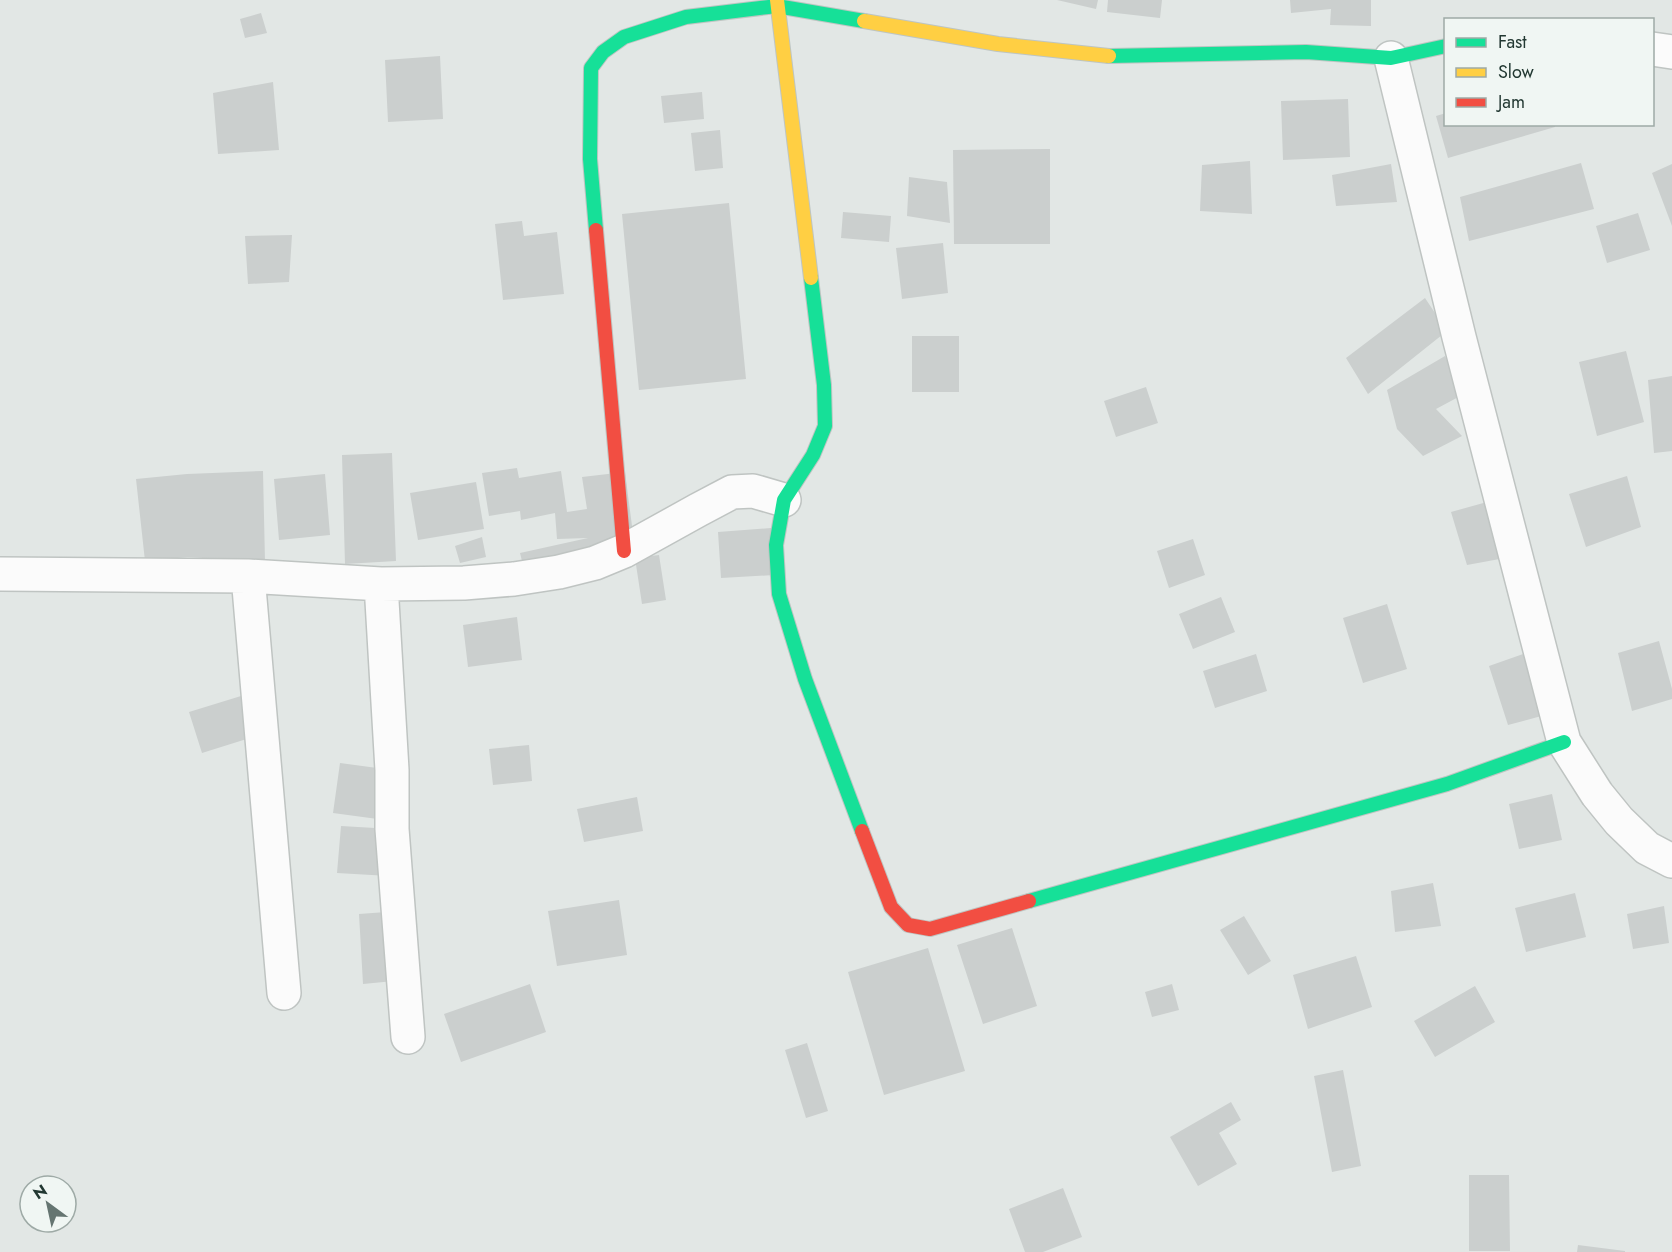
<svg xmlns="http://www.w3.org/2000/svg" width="1672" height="1252" font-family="Jost,sans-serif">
	<rect width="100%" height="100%" fill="#e2e7e5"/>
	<!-- building -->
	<path fill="#cbcfce" d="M1057,0H1098L1096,9Z
		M1108,0H1162L1160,18L1107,12Z
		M1290,0H1371V26L1330,25L1331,9L1291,13Z
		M261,13L267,33L245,38L240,19Z
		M440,56L443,119L388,122L385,60Z
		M273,82L279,150L218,154L213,93Z
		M702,92L704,119L664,123L661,96Z
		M1348,99L1350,157L1283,160L1281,101Z
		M1446,113V124H1555V127L1448,158L1436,116Z
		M720,130L723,168L695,171L691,133Z
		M1050,149V244H954L953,150Z
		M1250,161L1252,214L1200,211L1202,165Z
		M1581,163L1594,209L1469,241L1460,197Z
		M1391,164L1397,202L1336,206L1332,175Z
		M1672,164V226L1652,173Z
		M909,177L947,182L950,223L907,216Z
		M729,203L746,379L639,390L622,214Z
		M843,212L891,216L889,242L841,238Z
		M1638,213L1650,250L1607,263L1596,226Z
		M522,221L524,236L557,232L564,294L503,300L495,224Z
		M292,235L289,282L248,284L245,236Z
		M943,243L948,293L902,299L896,248Z
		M1425,298L1447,331L1368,394L1346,358Z
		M912,336H959V392H912Z
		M1626,351L1644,422L1597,436L1579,362Z
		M1445,356L1464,394L1436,409L1462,436L1423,456L1397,429L1387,390Z
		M1672,376V451L1654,453L1648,380Z
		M1146,387L1158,423L1116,437L1104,401Z
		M392,453L396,561L345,564L342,455Z
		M517,468L519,478L561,471L567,512L587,509L582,477L625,472L635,549L524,569L520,553L588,538L557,539L555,513L521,520L520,511L489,516L482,473Z
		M263,471L265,562L188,557L145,561L136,479L187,474Z
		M325,474L330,535L279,540L274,479Z
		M1627,476L1641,527L1586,547L1569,494Z
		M476,482L484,529L418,540L410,493Z
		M1487,502L1505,558L1467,565L1451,512Z
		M771,528L774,575L721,578L718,532Z
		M482,537L486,557L460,563L455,546Z
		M1193,539L1205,575L1169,588L1157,551Z
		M659,555L666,600L642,604L635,558Z
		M1221,597L1235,632L1193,649L1179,614Z
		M1387,604L1407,669L1363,683L1343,618Z
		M517,617L522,660L468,667L463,625Z
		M1659,641L1672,689V699L1632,711L1618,653Z
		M1540,648L1556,712L1508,725L1489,666Z
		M1256,654L1267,691L1215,708L1203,671Z
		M241,696L253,737L202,753L189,712Z
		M529,745L532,781L493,785L489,749Z
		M340,763L392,770L385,820L333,813Z
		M1552,794L1562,840L1519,849L1509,804Z
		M637,797L643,831L584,842L577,809Z
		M341,826L392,829L389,876L337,873Z
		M1433,883L1441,926L1395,932L1391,891Z
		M1575,893L1586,937L1526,952L1515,908Z
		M619,900L627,955L557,966L548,911Z
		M1664,906L1669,943L1633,949L1627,914Z
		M400,911L404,980L363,984L359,914Z
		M1244,916L1271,961L1248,975L1220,930Z
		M1012,928L1037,1006L983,1024L957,945Z
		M928,948L965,1071L884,1095L848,972Z
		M1356,956L1372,1007L1308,1029L1293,975Z
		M530,984L546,1032L461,1062L444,1014Z
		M1172,984L1179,1010L1152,1017L1145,992Z
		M1475,986L1495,1022L1435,1057L1414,1021Z
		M807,1043L828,1111L806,1118L785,1050Z
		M1343,1070L1361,1166L1332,1172L1314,1076Z
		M1231,1102L1241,1120L1219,1133L1237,1164L1198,1186L1170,1137Z
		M1469,1175H1509L1510,1251H1469Z
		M1063,1188L1082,1237L1043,1252H1025L1009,1209Z
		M1578,1245L1625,1251V1252H1577Z"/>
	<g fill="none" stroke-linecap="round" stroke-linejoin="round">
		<defs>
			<path id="street" d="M1652,49L1672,52
				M1391,58L1459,337L1564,742L1597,794L1619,821L1647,848L1672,861
				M0,574L248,576L381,584L464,583L514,579L559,572L595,563L624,551L698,510L732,492L753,491L784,500
				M248,576L284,993
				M381,584L392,770V829L408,1037"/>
			<path id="fast" d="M1109,56L1306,52L1391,58L1446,46
				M596,230L590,159L591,68L603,52L624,37L686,17L777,6L864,21
				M811,278L824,385L825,426L813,455L784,500L776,545L779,594L805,679L862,831
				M1029,901L1447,784L1564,742"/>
			<path id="slow" d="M777,0L811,278
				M864,21L998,44L1109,56"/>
			<path id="jam" d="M596,230L624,551
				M862,831L891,907L908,925L930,929L1029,901"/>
		</defs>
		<!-- street casing -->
		<use href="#street" stroke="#bfc4c2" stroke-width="36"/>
		<!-- fast casing -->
		<use href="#fast" stroke="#bec5c2" stroke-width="16"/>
		<!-- slow casing -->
		<use href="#slow" stroke="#bec5c2" stroke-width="16"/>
		<!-- jam casing -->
		<use href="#jam" stroke="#bec5c2" stroke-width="16"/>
		<!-- street -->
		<use href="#street" stroke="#fbfbfb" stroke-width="33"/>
		<!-- fast -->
		<use href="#fast" stroke="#16e098" stroke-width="14"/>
		<!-- slow -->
		<use href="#slow" stroke="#ffcf43" stroke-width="14"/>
		<!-- jam -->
		<use href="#jam" stroke="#f24e42" stroke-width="14"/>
	</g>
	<!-- legend -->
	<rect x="1444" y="18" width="210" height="108" fill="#f0f6f3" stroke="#9eaaa6" stroke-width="1.5"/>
	<rect x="1456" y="38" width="30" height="9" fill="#16e098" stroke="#9eaaa6" stroke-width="1.5"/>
	<text x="1498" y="48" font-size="18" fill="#223832">Fast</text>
	<rect x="1456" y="68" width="30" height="9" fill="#ffcf43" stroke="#9eaaa6" stroke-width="1.5"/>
	<text x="1498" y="78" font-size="18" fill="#223832">Slow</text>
	<rect x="1456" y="98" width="30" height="9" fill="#f24e42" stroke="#9eaaa6" stroke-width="1.5"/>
	<text x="1498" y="108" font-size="18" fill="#223832">Jam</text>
	<!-- north arrow -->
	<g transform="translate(48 1204) rotate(327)"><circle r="28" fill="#f0f6f3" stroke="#9eaaa6" stroke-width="1.5"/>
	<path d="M0-4.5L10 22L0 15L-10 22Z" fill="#657571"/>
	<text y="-9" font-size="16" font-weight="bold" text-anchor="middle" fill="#223832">N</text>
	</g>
</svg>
